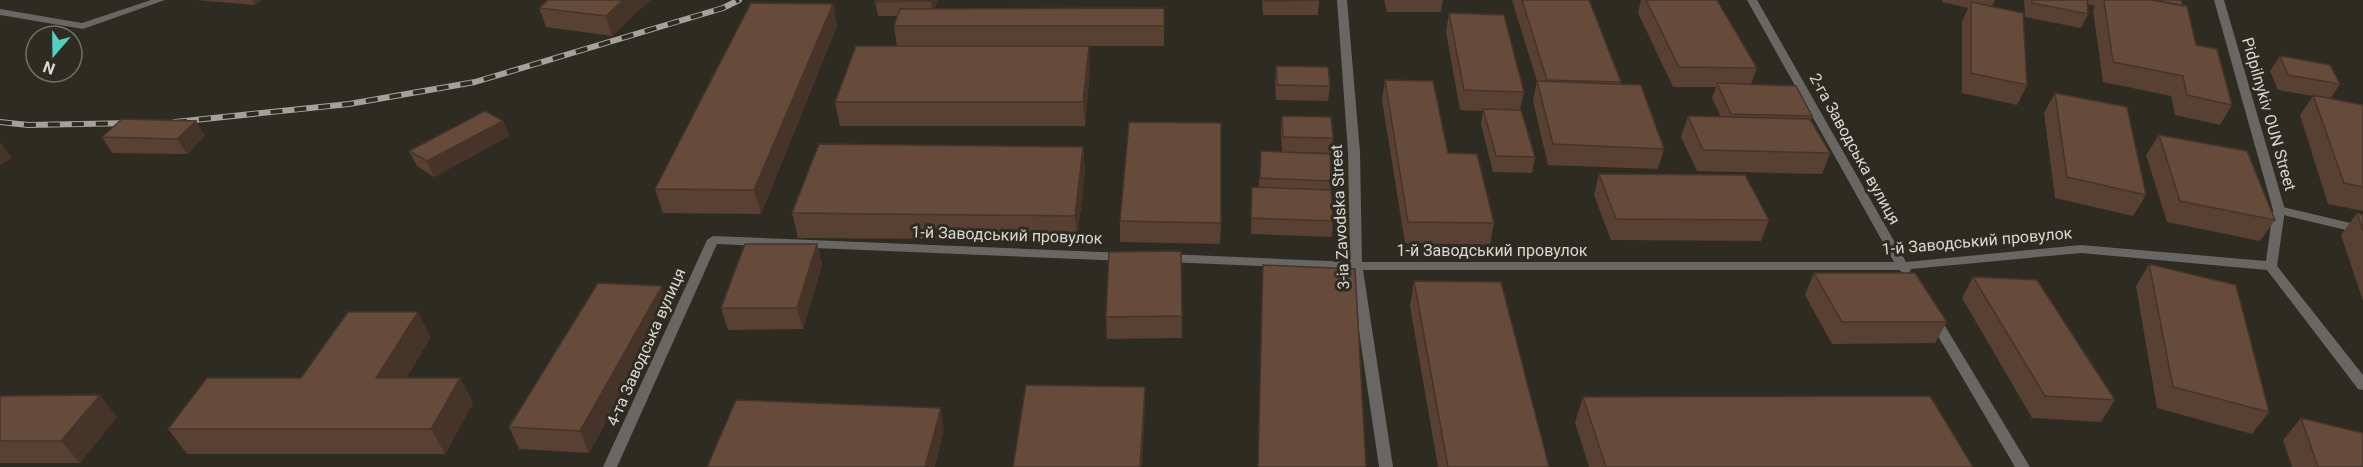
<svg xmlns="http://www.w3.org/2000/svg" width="2363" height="467" font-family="Roboto,sans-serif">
	<rect width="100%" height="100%" fill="#2e2b22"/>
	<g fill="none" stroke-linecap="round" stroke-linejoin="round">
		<!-- lane -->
		<path fill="#686763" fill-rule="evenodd" d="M151,0H165L83,29L0,15V9L82,23Z
			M2279,206L2363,226V234L2275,213L2273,210Z"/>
		<!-- street -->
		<path fill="#686763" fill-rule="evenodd" d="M1337,0H1347L1360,152L1362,262H1894L1747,0H1757L1906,262L2081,245L2266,261L2273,210L2214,0H2224L2285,210L2277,266L2363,375V390L2358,389L2267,270L2081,253L1911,269L1909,273L1905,274L1899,270H1363L1393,467H1379L1350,270L1167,262L1161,258L1167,254L1350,262L1348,152Z
			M713,236L1126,253L1132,257L1126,261L717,244L617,467H603L707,240Z
			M1934,315L1939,316L2030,467H2015L1928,319L1929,316Z"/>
		<defs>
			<path id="rail" d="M0,122L28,125L133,123
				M175,122L349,104L475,82L723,8L739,0"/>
		</defs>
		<!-- rail casing -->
		<use href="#rail" stroke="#a4a29c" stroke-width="6"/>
		<!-- rail -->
		<use href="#rail" stroke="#2e2b22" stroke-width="4" stroke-dasharray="12" stroke-linecap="butt"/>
	</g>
	<!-- wall -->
	<path fill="#584033" d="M195,0H262L255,5Z
		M548,0H650L612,36L546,27L539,8Z
		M876,0H937L935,8H1164V46H897L894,26L897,16H878L875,2Z
		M1262,0H1319L1318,15H1263Z
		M1384,0H1443L1441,12H1387Z
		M1512,0H1589L1621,82L1620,84L1664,149L1658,169L1548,165L1533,101L1537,81Z
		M1641,0H1717L1757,68L1751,84L1812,116L1811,120L1830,153L1822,174L1697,171L1681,137L1688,116L1721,117L1712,98L1716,87H1673L1638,13Z
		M1942,0H1995L1992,7L2027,85L2017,105L1962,93V22L1968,8L1942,2Z
		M2024,0H2181L2196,45L2232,105L2220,125L2175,115L2171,96L2103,82L2093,10L2095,6L2087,4L2088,14L2081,28L2025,17Z
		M833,4L837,26L761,214L663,213L655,189Z
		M1449,13L1524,92L1520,110L1535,157L1532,173L1493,172L1481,124L1483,111L1460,110L1446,32Z
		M2280,56L2340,84L2330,99L2363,105V211L2328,204L2300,115L2313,96L2278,90L2270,71Z
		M1276,66L1330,86L1328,101L1276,100L1275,81Z
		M1090,69L1085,126H840L835,102Z
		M1385,80L1448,153L1494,223L1490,245L1405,243L1382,100Z
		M2055,93L2146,195L2133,216L2055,198L2044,113Z
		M1282,116L1333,138L1332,153L1282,152L1281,131Z
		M503,121L509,136L434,177L417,166L409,151Z
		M2159,135L2275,220L2260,241L2167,222L2146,155Z
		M205,136L187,154L112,153L102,137Z
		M1083,147L1085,171L1077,240L798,238L792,213Z
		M1261,151L1331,181L1330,190L1333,221L1332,237L1251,234L1252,187L1259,188Z
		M1599,174L1769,220L1761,241L1611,240L1594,195Z
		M2357,213L2363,215V301L2341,235Z
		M1120,221L1221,223L1220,244L1120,242Z
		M817,244L822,265L803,329L728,330L721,308Z
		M1181,251L1182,338L1107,339L1106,317Z
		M2149,264L2269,412L2252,434L2157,408L2136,286Z
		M1263,265L1366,467H1258Z
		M1814,273L1947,322L1935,343L1832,344L1805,295Z
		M1973,277L2115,400L2101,422L2032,418L1962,298Z
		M1414,281L1549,467H1438L1410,306Z
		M669,308L589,453L519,449L509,427Z
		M431,337L406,378H460L473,403L445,454H187L168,429L301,378Z
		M0,396L117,417L80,463H0Z
		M1583,397L1973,467H1589L1575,422Z
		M2301,418L2363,467H2292L2283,440Z"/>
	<!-- shaded-wall -->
	<path fill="#473429" d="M252,0H262L255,5Z
		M623,0H650L612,36L606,16Z
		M931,0H937L933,16L931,1Z
		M833,4L837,26L761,214L754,190Z
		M1089,46L1090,69L1085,126L1083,102Z
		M196,121L205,136L187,154L177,139Z
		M503,121L509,136L434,177L427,161Z
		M0,143H1L12,158L0,165Z
		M1083,147L1085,171L1077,240L1075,216Z
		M817,244L822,265L803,329L797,308Z
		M662,286L669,308L589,453L580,431Z
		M418,312L431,337L390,403L376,378Z
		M460,378L473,403L445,454L431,429Z
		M1145,387V409L1142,467H1140Z
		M100,395L117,417L80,463L61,441Z
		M941,408L944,430L935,467H925Z"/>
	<!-- building -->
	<path fill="#664b3b" stroke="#473429" stroke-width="1.5" d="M548,0H623L606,16L539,8Z
		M876,0H931V1L875,2Z
		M1264,0H1319L1264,1Z
		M1522,0H1589L1621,82L1547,80Z
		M1646,0H1717L1757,68L1679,67Z
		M2032,0H2087L2088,14L2032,3Z
		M2104,0H2152L2187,6L2196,45L2217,49L2232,105L2187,95L2183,76L2113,62Z
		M2152,0H2181L2183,6Z
		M1971,2L2023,13L2027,85L1971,73Z
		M751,3L833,4L754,190L655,189Z
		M1164,8V26H894L900,9Z
		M1449,13L1504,15L1524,92L1464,90Z
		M856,46H1089L1083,102H835Z
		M2280,56L2330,65L2340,84L2288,75Z
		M1276,66L1328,67L1330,86L1277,85Z
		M1385,80L1433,81L1448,153L1477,154L1494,223L1408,222Z
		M1537,81L1641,85L1664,149L1553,144Z
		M1717,83L1796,86L1812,116L1731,114Z
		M2055,93L2127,107L2146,195L2067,177Z
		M2313,95L2363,105V187L2344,183Z
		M1483,109L1521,110L1535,157L1496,156Z
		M485,111L503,121L427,161L409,151Z
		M1282,116L1331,117L1333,138L1283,137Z
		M1688,116L1810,119L1830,153L1703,150Z
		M122,119L196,121L177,139L102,137Z
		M1129,122L1221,123V223L1120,221Z
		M2159,135L2247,151L2275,220L2180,201Z
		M819,144L1083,147L1075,216L792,213Z
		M1261,151L1330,154L1331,181L1260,178Z
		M1599,174L1745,175L1769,220L1616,219Z
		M1252,187L1331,190L1333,221L1251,218Z
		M2357,213L2363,215V231Z
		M745,244H817L797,308H721Z
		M1181,251L1182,316L1106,317L1109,252Z
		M2149,264L2236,285L2269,412L2173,387Z
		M1263,265L1355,269L1366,467H1258Z
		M1814,273H1915L1947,322H1842Z
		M1973,277L2037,280L2115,400L2045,396Z
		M1414,281L1501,282L1549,467H1448Z
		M598,283L662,286L580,431L509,427Z
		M348,312H418L376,378H460L431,429H168L207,378H301Z
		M1026,385L1145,387L1140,467H1013Z
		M100,395L61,441H0V396Z
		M1930,396L1973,467H1606L1583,397Z
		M736,400L941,408L925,467H707Z
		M2301,418L2363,433V467H2318Z"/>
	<g text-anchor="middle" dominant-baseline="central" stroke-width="6" stroke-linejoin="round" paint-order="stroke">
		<!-- street labels -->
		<g font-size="16" fill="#dad8d3" stroke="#2e2b22">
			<text transform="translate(2269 114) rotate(74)">Pidpilnykiv OUN Street</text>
			<text transform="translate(1855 149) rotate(61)">2-га Заводська вулиця</text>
			<text transform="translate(1340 217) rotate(-93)">3-ia Zavodska Street</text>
			<text transform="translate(1007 235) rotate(2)">1-й Заводський провулок</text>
			<text transform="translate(1977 241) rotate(-5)">1-й Заводський провулок</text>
			<text x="1492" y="250">1-й Заводський провулок</text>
			<text transform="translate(646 347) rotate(-66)">4-та Заводська вулиця</text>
		</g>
	</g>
	<!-- north arrow -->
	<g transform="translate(54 54) rotate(200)"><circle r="28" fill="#2e2b22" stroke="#737069" stroke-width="1.5"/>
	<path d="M0-4.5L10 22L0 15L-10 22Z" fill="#58cec0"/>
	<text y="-9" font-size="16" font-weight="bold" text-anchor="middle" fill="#dad8d3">N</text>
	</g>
</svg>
